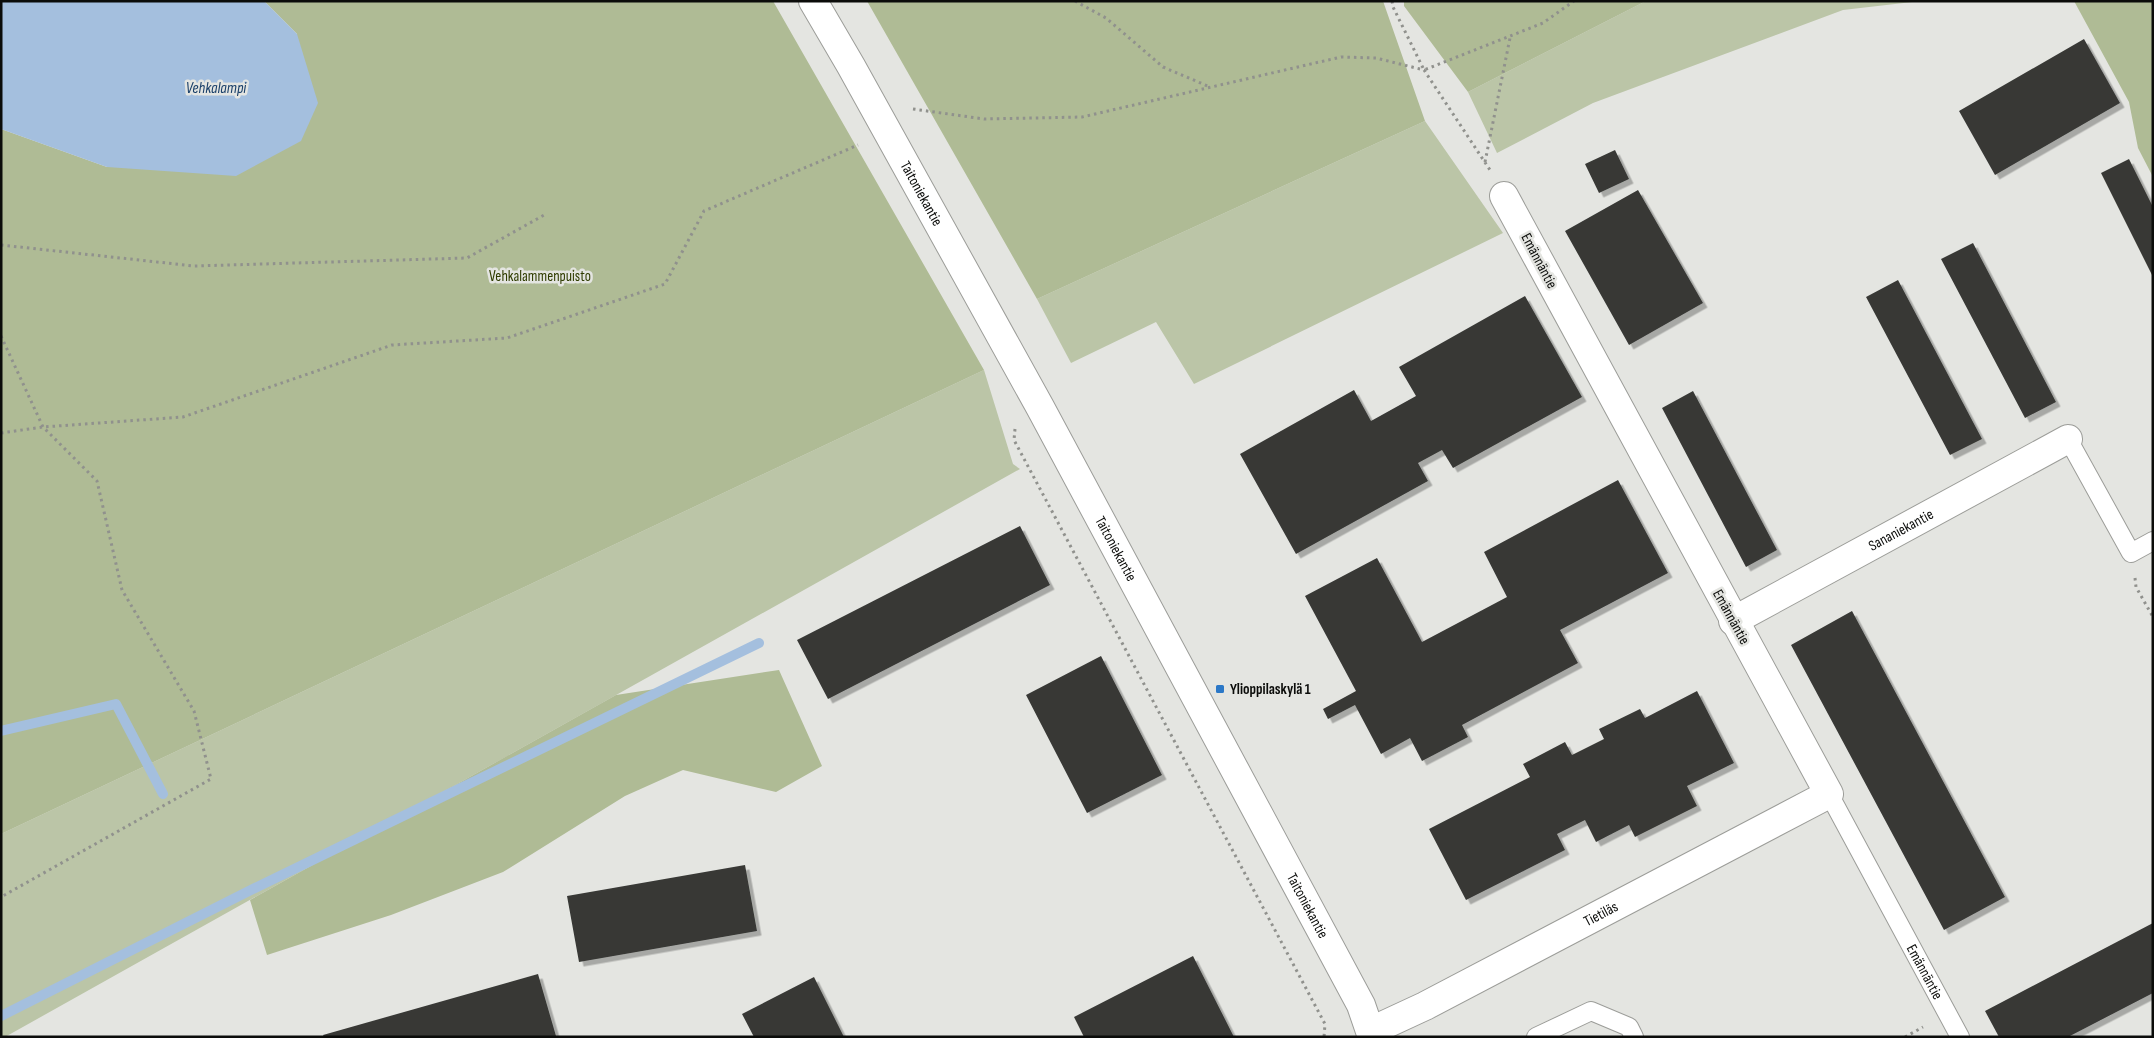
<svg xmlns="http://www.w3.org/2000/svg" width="2154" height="1038" font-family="'Sofia Sans Condensed',sans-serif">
	<defs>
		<filter id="shadow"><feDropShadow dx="4.5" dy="4.5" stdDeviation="0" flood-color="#0004"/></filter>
	</defs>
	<rect width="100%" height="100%" fill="#e4e5e1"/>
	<!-- green -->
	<path fill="#bbc5a7" d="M1646,1H1921L1843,10L1593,103L1497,153L1468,92Z
		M1425,121L1503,233L1194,384L1156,322L1071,363L1037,299Z
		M984,370L1013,464L1020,469L5,1037H1V834Z"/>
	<!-- forest -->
	<path fill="#afbb95" d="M264,1H773L984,370L1,834V129L107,167L297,34Z
		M867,1H1383L1425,121L1037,299Z
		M1404,1H1646L1468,92L1404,6Z
		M2074,1H2153V177L2138,148L2129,102Z
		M779,670L822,766L776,792L683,770L625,796L503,872L391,915L267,955L250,900L616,695Z"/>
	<!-- water -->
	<path fill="#a4bfde" d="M1,1H264L297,34L318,103L301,141L236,176L107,167L1,129Z"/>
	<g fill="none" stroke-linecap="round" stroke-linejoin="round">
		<!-- stream -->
		<path stroke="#a4bfde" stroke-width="10" d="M1,731L116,704L163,794
			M1,1016L255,888L759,643"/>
	</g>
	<!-- building -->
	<path fill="#383936" filter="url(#shadow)" d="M2084,39L2120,103L1995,175L1959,111Z
		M1615,150L1629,179L1599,193L1585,164Z
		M2129,159L2153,207V277L2101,173Z
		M1638,190L1703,303L1629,345L1565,231Z
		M1973,243L2056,402L2025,418L1941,259Z
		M1898,280L1982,439L1950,455L1866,297Z
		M1525,296L1582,397L1453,468L1442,450L1418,463L1428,481L1296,554L1240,454L1354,390L1371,421L1416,396L1399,367Z
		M1693,391L1777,550L1746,567L1662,408Z
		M1618,480L1668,573L1560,630L1578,663L1462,725L1468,737L1422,761L1410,738L1381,754L1355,705L1328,719L1323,709L1356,691L1305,596L1377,558L1422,642L1507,597L1484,552Z
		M1020,526L1050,585L828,699L797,640Z
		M1852,611L2005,897L1944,930L1791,645Z
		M1101,656L1162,775L1087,813L1026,695Z
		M1697,691L1734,763L1687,786L1697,806L1635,837L1629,825L1596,842L1585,820L1557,834L1565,850L1466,900L1429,829L1530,777L1523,764L1565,742L1572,755L1604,739L1599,729L1640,709L1645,718Z
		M745,865L757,931L579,962L567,896Z
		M2153,923V993L2068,1037H1999L1985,1011Z
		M1193,956L1234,1037H1084L1074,1017Z
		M538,974L556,1036L324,1037L323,1035Z
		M814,977L844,1037H754L742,1014Z"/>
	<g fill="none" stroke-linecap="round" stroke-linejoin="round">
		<defs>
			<g id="lane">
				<path d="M2068,439L2131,553L2153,541"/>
				<path id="s1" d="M1829,794L1960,1037"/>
				<path d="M1536,1037L1591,1011L1629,1027L1634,1037"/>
			</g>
			<g id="street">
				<path id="s2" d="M813,1L851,66L1040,407L1361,1005L1372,1037"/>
				<path id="s3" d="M1733,621L2068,439"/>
				<path id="s4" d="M1371,1031L1425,1006L1829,794L1504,196"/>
			</g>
		</defs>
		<!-- lane casing -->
		<use href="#lane" stroke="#9c9d99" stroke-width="20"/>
		<!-- street casing -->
		<use href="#street" stroke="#9c9d99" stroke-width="30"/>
		<!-- path -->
		<path stroke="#90918d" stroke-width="3" stroke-dasharray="2.5 4" stroke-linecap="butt" d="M1075,1L1106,18L1163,67L1210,87
			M1392,1L1393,7L1424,70L1543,23L1574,1
			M913,109L984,119L1082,117L1341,57L1376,58L1424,70L1490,170
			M1485,162L1510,38
			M1,245L194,266L467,258L546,214
			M1,336L43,427L97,481L122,590L194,711L211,779L1,897
			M1015,429L1014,440L1325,1024L1324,1037
			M1,433L43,427L183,417L392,345L507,338L665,284L704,211L858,145
			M2135,578L2136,587L2153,617
			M1905,1037L1923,1027"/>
		<!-- lane -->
		<use href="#lane" stroke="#fff" stroke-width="18"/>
		<!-- street -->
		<use href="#street" stroke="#fff" stroke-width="28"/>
	</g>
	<!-- markers -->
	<rect fill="#2b78c7" stroke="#e4e5e1" stroke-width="2" x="1215" y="684" width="10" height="10" rx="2.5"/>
	<g text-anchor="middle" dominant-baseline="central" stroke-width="5" stroke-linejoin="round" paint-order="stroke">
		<!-- street labels -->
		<g font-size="15" fill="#0b0c0a" stroke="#e4e5e1">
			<text stroke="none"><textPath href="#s2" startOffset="221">Taitoniekantie</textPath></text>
			<text transform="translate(1539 261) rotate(62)">Emännäntie</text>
			<text stroke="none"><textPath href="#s3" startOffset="191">Sananiekantie</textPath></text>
			<text stroke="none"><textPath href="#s2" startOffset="626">Taitoniekantie</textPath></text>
			<text transform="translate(1731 617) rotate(61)">Emännäntie</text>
			<text stroke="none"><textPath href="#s2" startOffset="1031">Taitoniekantie</textPath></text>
			<text stroke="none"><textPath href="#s4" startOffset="258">Tietiläs</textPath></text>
			<text stroke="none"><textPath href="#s1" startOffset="202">Emännäntie</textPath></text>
		</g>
		<!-- park labels -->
		<g font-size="15" fill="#2f3c00" stroke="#e4e5e1">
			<text x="540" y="276">Vehkalammenpuisto</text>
		</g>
		<!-- poi labels -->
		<g font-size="15" font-weight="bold" fill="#0b0c0a" stroke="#e4e5e1" text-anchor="start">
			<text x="1230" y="689">Ylioppilaskylä 1</text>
		</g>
		<!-- water labels -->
		<g font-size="16" font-style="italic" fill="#193f69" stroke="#e4e5e1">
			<text x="216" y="88">Vehkalampi</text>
		</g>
	</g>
	<!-- border -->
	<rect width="2154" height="1038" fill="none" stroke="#0b0c0a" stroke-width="5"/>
</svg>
